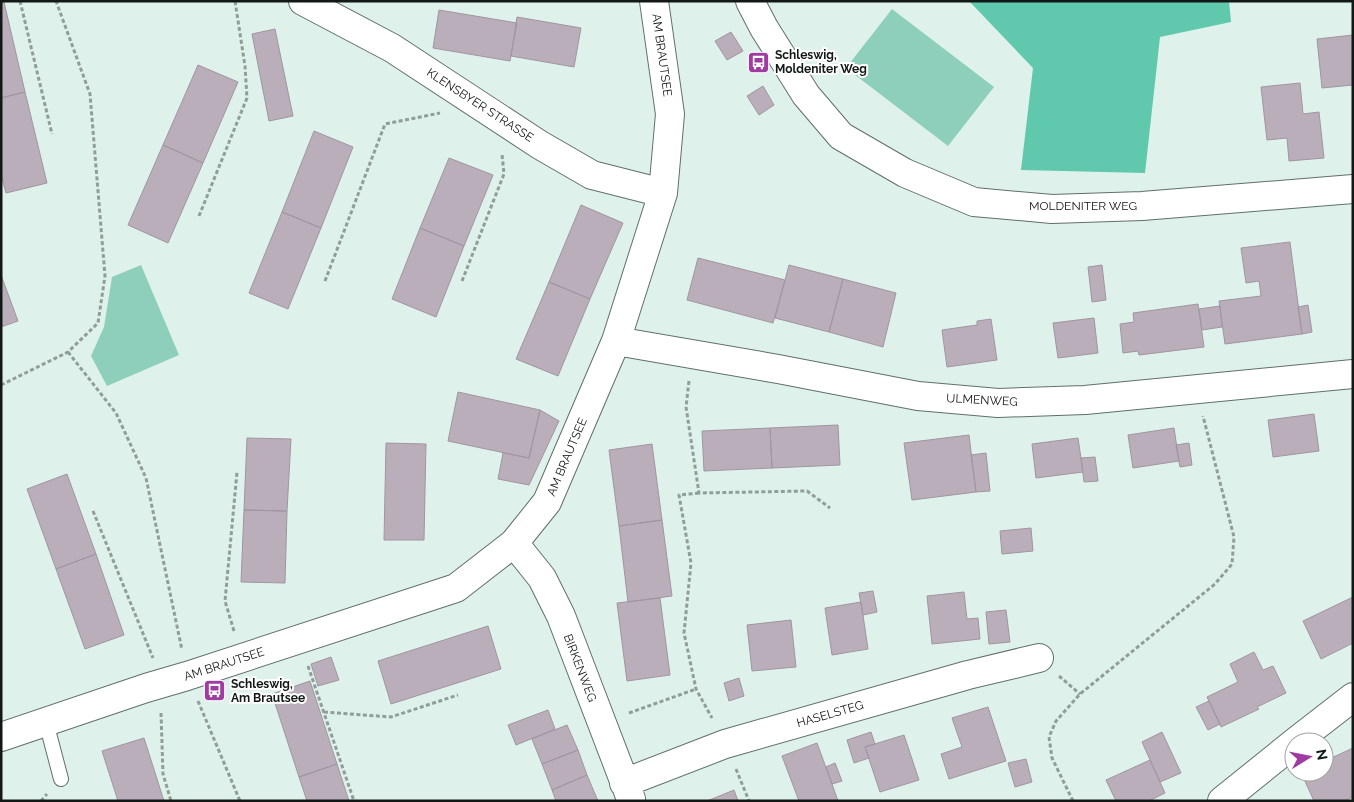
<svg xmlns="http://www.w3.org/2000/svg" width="1354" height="802" font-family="Raleway,sans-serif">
	<rect width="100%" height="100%" fill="#dff1eb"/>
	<!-- green -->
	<path fill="#8ecfbc" d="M892,9L994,87L948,146L846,68Z
		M141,265L179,355L107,386L91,356L104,327L112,277Z"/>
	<!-- forest -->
	<path fill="#60c8ac" d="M969,1H1229L1231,22L1160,37L1145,173L1021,170L1033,68Z"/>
	<!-- building -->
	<path fill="#b9aeb9" stroke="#a095a0" d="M1,2H4L25,92L1,98Z
		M439,10L517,23L510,61L433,48Z
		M517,17L581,28L574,67L511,56Z
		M275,29L293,116L269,121L252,34Z
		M731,32L743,51L727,60L715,41Z
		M1353,35V85L1322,88L1317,39Z
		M198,65L238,82L203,163L163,145Z
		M1300,83L1303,114L1319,112L1324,158L1289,161L1287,138L1267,140L1261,87Z
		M763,86L774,105L759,115L747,96Z
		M25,92L47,183L6,193L1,174V98Z
		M314,131L353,147L321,228L282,212Z
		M163,145L203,163L168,243L128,225Z
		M449,158L493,175L464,246L420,228Z
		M581,205L623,223L590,299L549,282Z
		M282,212L321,228L288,309L249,293Z
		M420,228L464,246L436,317L392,299Z
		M1290,242L1302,334L1225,344L1219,301L1261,296L1259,281L1246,283L1241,248Z
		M698,258L785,280L773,323L687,300Z
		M789,265L843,279L829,332L775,318Z
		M1102,265L1106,300L1092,302L1088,267Z
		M1,275L18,321L1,327Z
		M843,279L896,293L883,347L829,332Z
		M549,282L590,299L558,376L516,359Z
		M1198,304L1204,347L1139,355L1138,351L1123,353L1120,324L1134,322L1133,313Z
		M1308,305L1312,332L1302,334L1298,307Z
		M1220,306L1222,327L1202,330L1199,309Z
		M1094,318L1098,353L1058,358L1053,323Z
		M991,319L997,360L947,367L942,330L977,325V321Z
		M458,392L540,410L529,458L448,441Z
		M540,410L559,421L529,485L498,479L503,453L529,458Z
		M1314,414L1319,451L1273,457L1268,420Z
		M838,425L840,465L772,468L770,428Z
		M770,428L772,468L704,471L702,431Z
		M1174,428L1179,461L1133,468L1128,435Z
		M969,435L976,492L912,500L904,443Z
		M247,438L291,439L287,511L244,510Z
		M1078,438L1083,472L1036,478L1032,444Z
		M386,443L426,444L424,540H384Z
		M1189,443L1192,465L1180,467L1176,445Z
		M652,444L662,520L619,526L609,450Z
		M986,453L990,491L976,492L971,455Z
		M1095,457L1098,481L1084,482L1081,458Z
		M67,474L96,554L56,569L27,489Z
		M244,510L287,511L285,583L241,582Z
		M662,520L672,596L628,602L619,526Z
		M1031,528L1033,551L1002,554L1000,531Z
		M96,554L124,635L85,649L56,569Z
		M873,591L877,612L863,615L859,593Z
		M964,592L967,619L978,618L980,639L932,644L927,596Z
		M1353,597V643L1321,659L1303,621Z
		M660,598L670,675L627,681L617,603Z
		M861,602L868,649L832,655L825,608Z
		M1006,610L1010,642L989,644L986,612Z
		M791,620L796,667L752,671L747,625Z
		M488,626L501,669L391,704L378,661Z
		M1254,652L1263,670L1273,666L1286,693L1257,707L1259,709L1221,727L1207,697L1238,682L1230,664Z
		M331,657L339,680L318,686L311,664Z
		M739,678L744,696L729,701L724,683Z
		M310,681L337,764L299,777L272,694Z
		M1209,701L1220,724L1208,730L1196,707Z
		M988,707L1006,761L949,779L941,754L962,747L952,718Z
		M548,710L555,729L516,745L508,725Z
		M567,725L578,750L542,764L532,739Z
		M871,732L875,744L865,747L869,758L854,763L847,740Z
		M1162,732L1181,773L1160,782L1142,742Z
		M904,735L919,780L880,792L865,747Z
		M144,738L164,801H118L102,751Z
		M817,743L832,784L838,801H799L782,756Z
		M1353,748V797L1344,801H1314L1304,779L1319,772H1324V769L1330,767L1327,760Z
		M578,750L587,775L552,790L542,764Z
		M1026,759L1032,782L1015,787L1008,763Z
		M1150,760L1165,793L1149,801H1116L1106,780Z
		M835,763L842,781L832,784L826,767Z
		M337,764L349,801H307L299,777Z
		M587,775L598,801H556L552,790Z
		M734,790L738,801H707Z"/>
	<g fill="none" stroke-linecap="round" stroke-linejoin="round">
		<defs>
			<path id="lane" d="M46,722L61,779"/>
			<path id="street" d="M303,1L392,48L540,145L592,175L663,193
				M750,1L764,28L806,95L841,136L905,173L974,202L1052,209L1142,206L1353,189
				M616,341L778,369L918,396L998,403L1085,400L1353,374
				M514,543L542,578L561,616L631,799
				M1,737L146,688L187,676L456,588L514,543L547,502L616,341L663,193L670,114L654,1
				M1295,742L1353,697
				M624,783L725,744L968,675L1039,658
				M1222,801L1294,743"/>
		</defs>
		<!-- lane casing -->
		<use href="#lane" stroke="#606f6a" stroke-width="16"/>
		<!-- street casing -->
		<use href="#street" stroke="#606f6a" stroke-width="30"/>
		<!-- path -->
		<path stroke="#909e99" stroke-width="3" stroke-dasharray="4 2.5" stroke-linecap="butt" d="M20,1L52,134
			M199,216L247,98L245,66L235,1
			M325,281L385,124L440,113
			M462,281L504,174L502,154
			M68,352L116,413L146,478L182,650
			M689,381L686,407L699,493L807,491L830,508
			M1,385L68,352L98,323L105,276L90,94L56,1
			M699,493L679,495L691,563L684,633L696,689L712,718
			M93,511L153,658
			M234,631L225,601L237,472
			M308,666L354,801
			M1059,676L1080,694
			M198,701L240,801
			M324,712L391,717L458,695
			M161,713L163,774L171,801
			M629,713L696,689
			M736,769L749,801
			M41,801L47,794
			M1073,801L1052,758L1049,737L1056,721L1080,694L1215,584L1232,564L1234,537L1203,416"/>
		<!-- lane -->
		<use href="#lane" stroke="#fff" stroke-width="14"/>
		<!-- street -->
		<use href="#street" stroke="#fff" stroke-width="28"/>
	</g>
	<!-- icons -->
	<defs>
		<symbol id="bus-square" viewBox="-11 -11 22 22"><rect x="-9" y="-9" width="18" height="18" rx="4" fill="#a03ca1" stroke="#fff"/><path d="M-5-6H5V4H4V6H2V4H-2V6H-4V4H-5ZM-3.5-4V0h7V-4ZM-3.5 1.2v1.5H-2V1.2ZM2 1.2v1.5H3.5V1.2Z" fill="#fff"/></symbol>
	</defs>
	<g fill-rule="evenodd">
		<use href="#bus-square" x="746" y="50" width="25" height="25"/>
		<use href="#bus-square" x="202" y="678" width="25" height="25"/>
	</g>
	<g text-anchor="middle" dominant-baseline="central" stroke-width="4" stroke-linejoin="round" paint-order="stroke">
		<!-- street labels -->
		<g font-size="12" fill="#121816" stroke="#fff">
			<text transform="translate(662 55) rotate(82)">AM BRAUTSEE</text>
			<text transform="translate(480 105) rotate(33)">KLENSBYER STRASSE</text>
			<text x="1083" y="206">MOLDENITER WEG</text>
			<text transform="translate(982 400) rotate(3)">ULMENWEG</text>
			<text transform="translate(567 457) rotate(-67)">AM BRAUTSEE</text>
			<text transform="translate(224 664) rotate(-18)">AM BRAUTSEE</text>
			<text transform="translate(580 668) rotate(69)">BIRKENWEG</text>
			<text transform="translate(830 714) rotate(-16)">HASELSTEG</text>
		</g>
		<!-- poi labels -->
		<g font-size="12" font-weight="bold" fill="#121816" stroke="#fff" text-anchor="start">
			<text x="775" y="55">Schleswig,<tspan x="775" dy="14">Moldeniter Weg</tspan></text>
			<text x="231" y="684">Schleswig,<tspan x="231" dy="14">Am Brautsee</tspan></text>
		</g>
	</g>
	<!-- border -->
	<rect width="1354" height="802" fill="none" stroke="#121816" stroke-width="5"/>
	<!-- north arrow -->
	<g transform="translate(1309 757) rotate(80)"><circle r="24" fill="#ffffff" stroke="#a0a3a2"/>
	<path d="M0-4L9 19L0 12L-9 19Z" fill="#a03ca1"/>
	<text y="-8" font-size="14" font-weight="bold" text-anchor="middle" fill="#121816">N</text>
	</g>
</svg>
